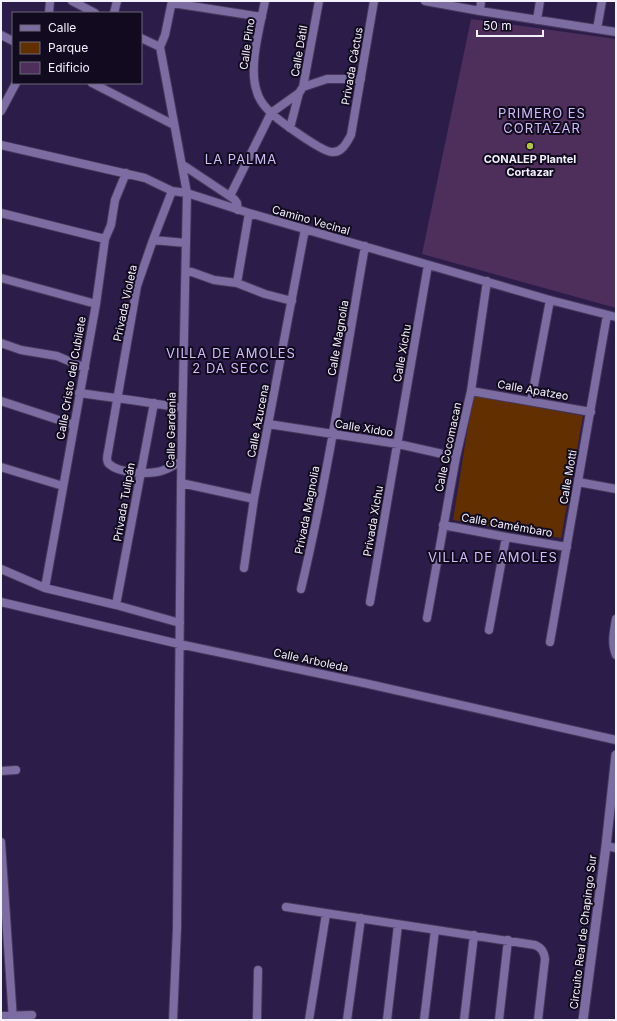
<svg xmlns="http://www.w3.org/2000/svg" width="617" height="1021" font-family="Inter,sans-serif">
	<rect width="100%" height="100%" fill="#2b1c49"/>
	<!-- green -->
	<path fill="#623000" d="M473,395L583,416L561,538L453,520Z"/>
	<!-- building -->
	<path fill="#4e2e5a" d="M471,19L616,39V308L422,254Z"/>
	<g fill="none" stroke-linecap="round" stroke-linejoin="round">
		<defs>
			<path id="minor" d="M72,1L95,13
				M172,1L165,35L160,47L187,193L181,483L177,928L173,1020
				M265,1C260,27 248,67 257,92C259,100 264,106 270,112C278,120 322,152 332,152C342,153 347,142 351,135L374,1
				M425,1L480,11L616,32
				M172,3L262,17
				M480,11L481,1
				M49,13L50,1
				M114,13L117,1
				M537,20L540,1
				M597,29L602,1
				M1,35L13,41
				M141,38L160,47
				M92,83L174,125
				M303,87L327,79H361
				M1,111L16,83
				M290,128L299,93L303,87L319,1
				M1,145L145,178L172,191L187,193L249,213L550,300L616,317
				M183,165L234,199L237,203L238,210
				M172,191L153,240L137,286L108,452C107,456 106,461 109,464C120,474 151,475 164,470C170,468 176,464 181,461
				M230,196L271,113L299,93
				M1,213L105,239
				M153,240L186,243
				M186,270L214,280L237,283L265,294L292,301
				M1,278L96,304
				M237,283L249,213
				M1,343L21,350L57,356L85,368
				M471,391L591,412
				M79,393C114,398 148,402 182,408
				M1,401L74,425
				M531,401L550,300
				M268,424L398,444L456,457
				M1,467L63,486
				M578,482L616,489
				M181,483L254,499
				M443,525L506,537L567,547
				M244,568L254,499L305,229
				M1,569L45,588L116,605L180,623
				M45,588L96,304L105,239L111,225L115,200L126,173
				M301,589C328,476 345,360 365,246
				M1,602L179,644L364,683L616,740
				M370,602L428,265
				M116,605L154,403
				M427,618L456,457L471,391L487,281
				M616,619C614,631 611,643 616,655
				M489,630L506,537
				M550,642L607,315
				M1,771L16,770
				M1,842L13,1020
				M606,846L616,848
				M286,907L535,945C542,948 544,952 545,959L538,1020
				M1,1016L32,1015
				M257,1020L258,970
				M309,1020L326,914
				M347,1020L361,918
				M387,1020L398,925
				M424,1020L435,930
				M464,1020L474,935
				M499,1020L508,940"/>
			<path id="tertiary" d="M583,1020L606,846L616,755"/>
		</defs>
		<!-- minor casing -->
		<use href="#minor" stroke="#46375b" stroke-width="10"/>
		<!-- tertiary casing -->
		<use href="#tertiary" stroke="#46375b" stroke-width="11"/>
		<!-- minor -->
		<use href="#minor" stroke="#7b6ca1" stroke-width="8"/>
		<!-- tertiary -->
		<use href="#tertiary" stroke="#7b6ca1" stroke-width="9"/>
	</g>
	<!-- markers -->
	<circle fill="#b2c34c" stroke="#120b1f" stroke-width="1.5" cx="530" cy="146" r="4"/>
	<g text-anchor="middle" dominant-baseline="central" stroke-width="4" stroke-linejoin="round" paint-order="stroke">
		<!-- street labels -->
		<g font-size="11" fill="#f2f0fc" stroke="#120b1f">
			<text transform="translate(247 44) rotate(-82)">Calle Pino</text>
			<text transform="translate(299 51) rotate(-80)">Calle Dátil</text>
			<text transform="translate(352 66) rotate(-80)">Privada Cáctus</text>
			<text transform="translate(311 220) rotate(16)">Camino Vecinal</text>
			<text transform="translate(125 303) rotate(-78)">Privada Violeta</text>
			<text transform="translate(338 338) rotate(-80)">Calle Magnolia</text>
			<text transform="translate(402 353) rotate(-80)">Calle Xichu</text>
			<text transform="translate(71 378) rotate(-80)">Calle Cristo del Cubilete</text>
			<text transform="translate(533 390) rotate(10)">Calle Apatzeo</text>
			<text transform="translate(258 421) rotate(-79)">Calle Azucena</text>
			<text transform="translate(364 428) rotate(9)">Calle Xidoo</text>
			<text transform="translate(171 430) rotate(-89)">Calle Gardenia</text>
			<text transform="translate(448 447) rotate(-78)">Calle Cocomacan</text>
			<text transform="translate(568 477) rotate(-80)">Calle Motti</text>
			<text transform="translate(124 502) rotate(-80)">Privada Tulipán</text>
			<text transform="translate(307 510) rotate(-79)">Privada Magnolia</text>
			<text transform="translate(373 521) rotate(-80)">Privada Xichu</text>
			<text transform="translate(507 525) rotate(10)">Calle Camémbaro</text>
			<text transform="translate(311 660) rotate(12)">Calle Arboleda</text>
			<text transform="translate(583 932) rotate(-83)">Circuito Real de Chapingo Sur</text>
		</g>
		<!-- poi labels -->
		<g font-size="11" font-weight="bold" fill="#f2f0fc" stroke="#120b1f">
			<text x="530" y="159">CONALEP Plantel<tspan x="530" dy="13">Cortazar</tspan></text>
		</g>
		<!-- quarter labels -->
		<g font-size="13" letter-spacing="1" fill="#cdbef8" stroke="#120b1f">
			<text x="542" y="113">PRIMERO ES<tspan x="542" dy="15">CORTAZAR</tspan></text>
			<text x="241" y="159">LA PALMA</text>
			<text x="231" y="353">VILLA DE AMOLES<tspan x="231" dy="15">2 DA SECC</tspan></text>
			<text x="493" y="557">VILLA DE AMOLES</text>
		</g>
	</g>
	<!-- border -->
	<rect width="617" height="1021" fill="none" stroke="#f2f0fc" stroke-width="4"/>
	<!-- legend -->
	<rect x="12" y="12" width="130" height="72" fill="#120b1f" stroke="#6c6777"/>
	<rect x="20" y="25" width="20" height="6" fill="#7b6ca1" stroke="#6c6777"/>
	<text x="48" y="32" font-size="12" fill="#f2f0fc">Calle</text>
	<rect x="20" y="42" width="20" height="12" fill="#623000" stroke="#6c6777"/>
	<text x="48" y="52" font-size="12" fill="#f2f0fc">Parque</text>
	<rect x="20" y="62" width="20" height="12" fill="#4e2e5a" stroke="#6c6777"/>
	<text x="48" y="72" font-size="12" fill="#f2f0fc">Edificio</text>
	<!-- scale -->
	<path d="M477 30v6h66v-6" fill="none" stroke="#f2f0fc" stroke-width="2"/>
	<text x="483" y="30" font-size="12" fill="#f2f0fc" stroke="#120b1f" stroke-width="3" paint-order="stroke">50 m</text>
</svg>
